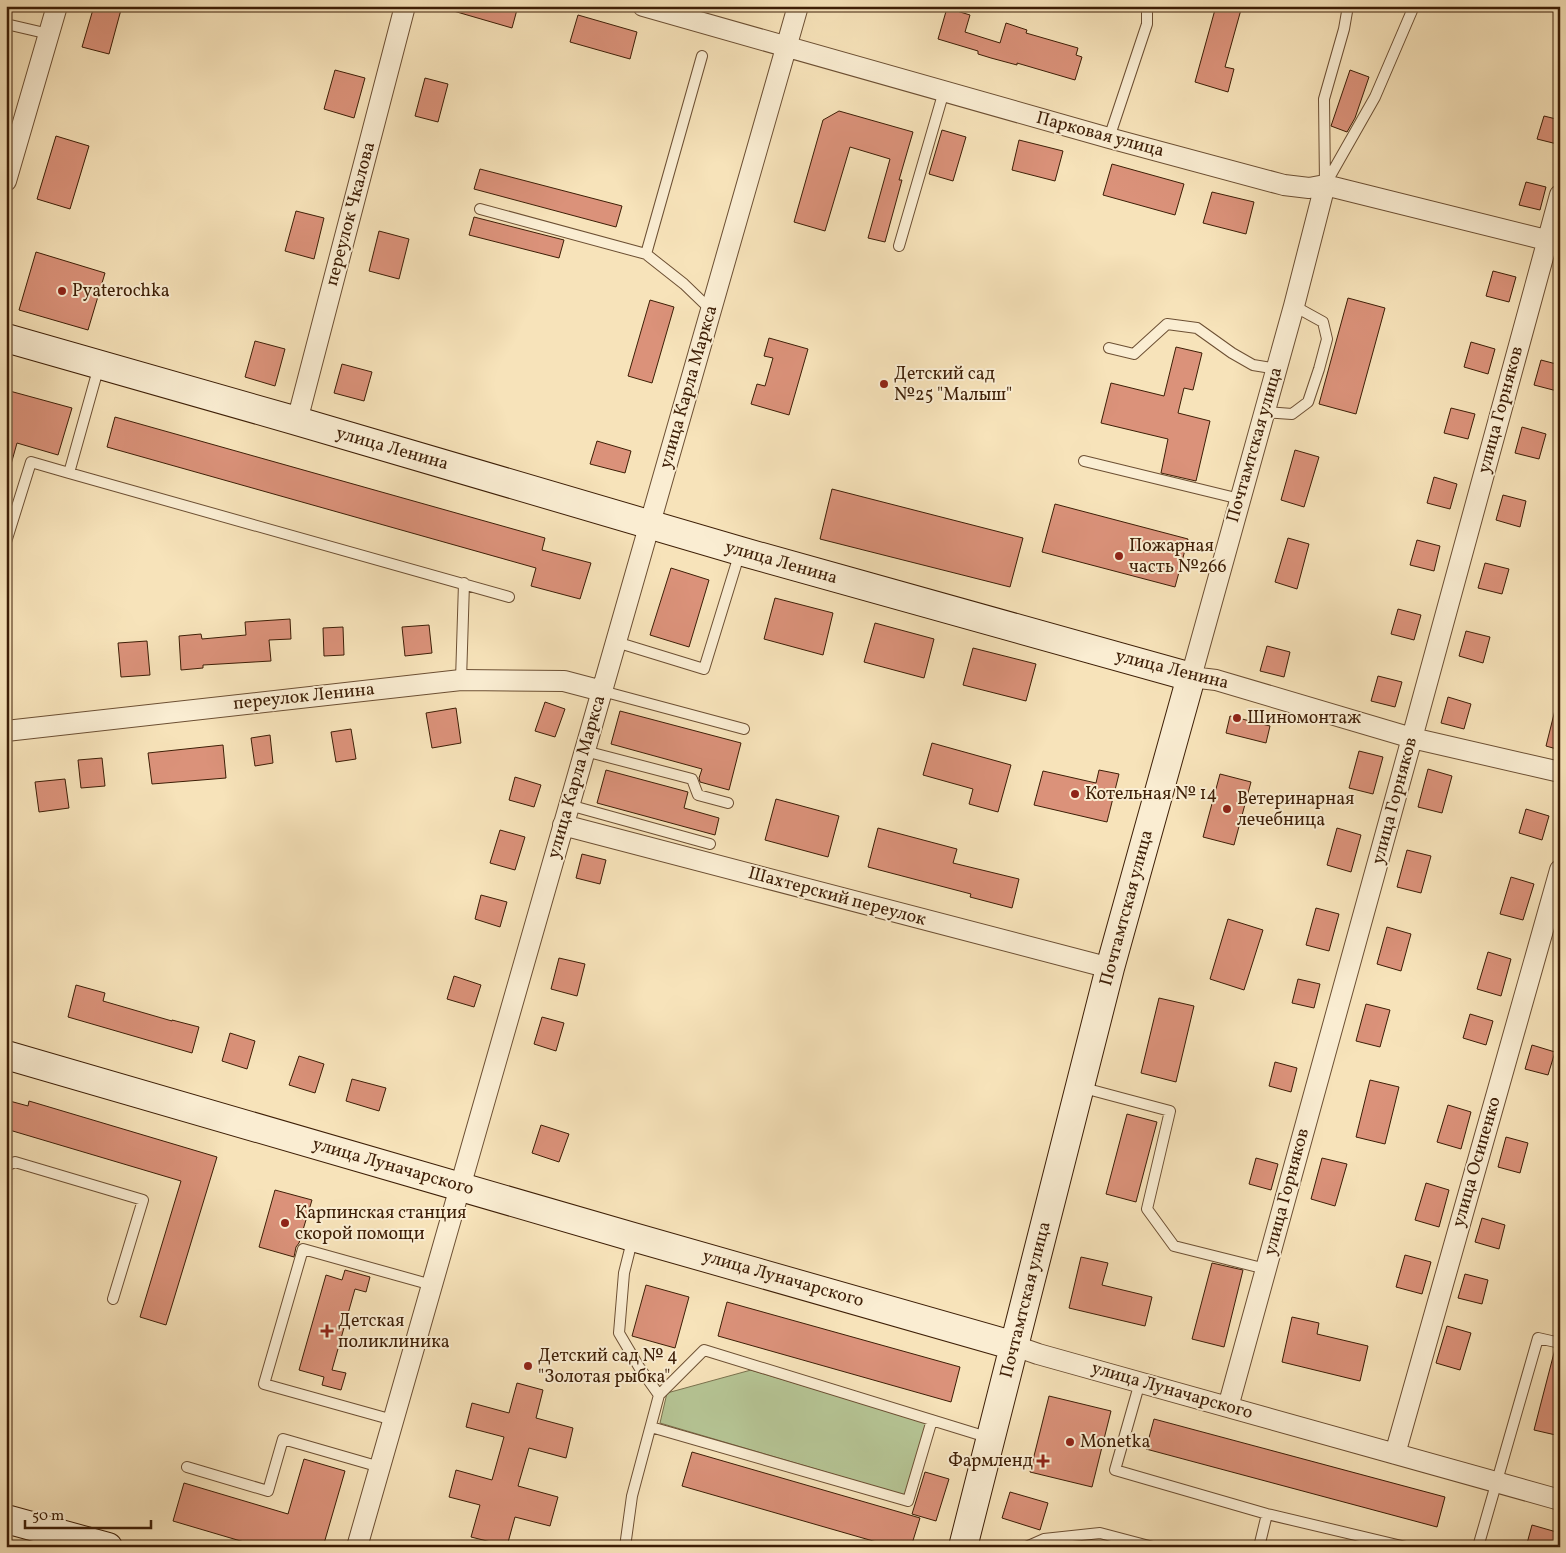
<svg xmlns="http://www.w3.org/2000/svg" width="1566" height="1553" font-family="Vollkorn,serif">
	<rect width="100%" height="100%" fill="#f7e3ba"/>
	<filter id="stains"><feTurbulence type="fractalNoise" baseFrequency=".004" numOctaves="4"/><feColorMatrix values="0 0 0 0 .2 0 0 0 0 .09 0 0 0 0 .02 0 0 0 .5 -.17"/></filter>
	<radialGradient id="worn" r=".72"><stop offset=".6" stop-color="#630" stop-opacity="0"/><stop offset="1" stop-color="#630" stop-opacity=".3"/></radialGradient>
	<!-- green -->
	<path fill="#b6c595" stroke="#7a724e" d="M751,1370L927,1423L907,1496L660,1423L667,1393Z"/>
	<!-- building -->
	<path fill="#db927a" stroke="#3d1e06" d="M94,6H122L109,54L82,47Z
		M450,6H518L512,28L450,10Z
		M1216,6H1242L1225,67L1234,69L1228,92L1195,82Z
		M947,8L970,15L965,32L1000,43L1006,23L1027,30L1026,33L1078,48L1076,55L1082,57L1075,80L1017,63V65L991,58L978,54V51L938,39Z
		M578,15L637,32L630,59L570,42Z
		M335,70L365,78L354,118L324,109Z
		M1350,70L1369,77L1355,118L1347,132L1331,126Z
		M425,78L448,84L438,122L415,116Z
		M839,111L913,132L899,180H902L885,242L868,238L890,159L850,147L825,231L794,222L823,120Z
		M1544,116L1560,120V135L1557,144L1537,139Z
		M942,130L966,137L953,181L929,174Z
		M56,136L89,146L70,209L37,199Z
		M1019,140L1063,151L1055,181L1012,170Z
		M1112,164L1184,184L1175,215L1103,195Z
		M480,169L622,206L616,227L474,189Z
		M1526,182L1546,187L1540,210L1519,205Z
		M1212,192L1254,202L1246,234L1203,223Z
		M296,211L324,218L314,259L285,251Z
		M474,217L564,240L559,258L469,235Z
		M379,231L409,239L399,279L369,271Z
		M36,252L105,273L88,330L19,310Z
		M1493,271L1516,277L1509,302L1486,296Z
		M1348,298L1385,308L1356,414L1319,404Z
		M650,300L674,307L652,383L628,376Z
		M769,338L808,349L789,415L751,404L757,384L765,386L773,358L764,356Z
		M255,341L285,349L275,386L245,377Z
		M1471,342L1495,349L1488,374L1464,367Z
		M1176,347L1202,353L1193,390L1184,388L1178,413L1210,421L1196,481L1161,473L1168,439L1101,423L1111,383L1164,396Z
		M1541,360L1560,365V382L1557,391L1534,385Z
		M342,364L372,372L364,401L334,393Z
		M6,390L72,408L58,455L17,443L10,468L6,467Z
		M1451,408L1475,414L1468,439L1444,433Z
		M115,417L545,538L542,550L591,563L580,599L531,586L536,568L107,447Z
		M1522,427L1546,434L1539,459L1515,453Z
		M597,441L631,451L625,473L590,464Z
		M1295,450L1319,457L1304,507L1281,500Z
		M1434,477L1457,484L1450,509L1427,503Z
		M832,489L1023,538L1010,587L820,539Z
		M1503,495L1526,501L1520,527L1496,520Z
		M1055,504L1188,539L1175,587L1042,552Z
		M1288,538L1309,544L1297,589L1275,582Z
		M1417,540L1440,546L1434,571L1410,565Z
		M1485,563L1509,569L1502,594L1478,588Z
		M671,568L709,580L689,647L650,635Z
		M775,598L833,613L823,655L764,639Z
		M1398,609L1421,615L1414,640L1391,634Z
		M290,619L291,639L269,640L271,661L203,665V668L181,670L179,636L201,634L202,639L246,635L245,622Z
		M875,623L934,639L924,678L864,662Z
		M429,625L432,653L405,656L402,627Z
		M343,627L344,655L324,656L323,628Z
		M1466,631L1490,637L1483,663L1459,656Z
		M147,641L150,675L121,677L118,643Z
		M1267,646L1290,652L1284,677L1260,671Z
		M973,648L1036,664L1026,701L963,685Z
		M1378,676L1402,682L1395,707L1371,701Z
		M1448,697L1471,704L1464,729L1441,723Z
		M545,702L565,709L555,737L535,731Z
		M456,708L461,743L432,748L426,713Z
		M1555,710H1560V750L1546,746Z
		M620,711L741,743L729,790L700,782L699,778L702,769L611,744Z
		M1230,716L1270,726L1266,743L1226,733Z
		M351,729L356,759L336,762L331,732Z
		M270,735L273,763L255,766L251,738Z
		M932,743L1011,765L998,812L969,804L973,789L923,775Z
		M223,745L226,778L152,784L148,753Z
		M1359,751L1383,757L1373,794L1349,788Z
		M102,758L105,786L81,788L78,760Z
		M1428,769L1452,776L1442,813L1418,807Z
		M606,770L688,792L684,808L719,818L715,835L597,803Z
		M1099,770L1119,774L1107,822L1034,805L1043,771L1096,783Z
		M1220,774L1251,782L1234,845L1203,837Z
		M515,777L541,785L534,807L509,800Z
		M65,779L69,808L39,812L35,782Z
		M776,799L839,816L828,857L765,840Z
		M1526,809L1549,816L1542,840L1519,833Z
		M878,828L957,849L953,863L1019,879L1012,908L970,897L971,894L868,867Z
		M1337,828L1361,835L1351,872L1327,865Z
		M500,830L525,837L515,870L490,863Z
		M1407,850L1431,856L1421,893L1397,887Z
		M582,854L606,860L600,884L576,878Z
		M1511,877L1534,884L1523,920L1500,914Z
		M481,895L507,902L500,927L475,919Z
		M1316,908L1339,914L1329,951L1306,945Z
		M1228,919L1263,930L1244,990L1210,979Z
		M1387,927L1411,934L1401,971L1377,964Z
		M1488,952L1511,959L1501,996L1477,989Z
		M559,958L585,964L577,996L551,989Z
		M454,976L481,985L474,1007L447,999Z
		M1298,979L1320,984L1314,1008L1292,1003Z
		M76,985L105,993L103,1001L172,1021V1020L199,1027L192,1053L68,1017Z
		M1159,998L1194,1006L1176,1082L1141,1073Z
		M1366,1004L1390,1010L1380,1047L1356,1041Z
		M1470,1014L1493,1021L1486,1045L1463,1038Z
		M542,1017L564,1023L556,1051L534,1044Z
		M230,1033L255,1041L247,1069L222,1061Z
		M1532,1045L1555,1052L1548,1075L1525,1069Z
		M299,1056L324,1064L315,1093L289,1085Z
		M1275,1062L1297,1068L1291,1092L1269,1086Z
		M352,1079L386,1088L379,1111L346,1101Z
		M1370,1080L1399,1087L1385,1144L1356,1137Z
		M6,1100L28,1106L29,1101L217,1157L166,1325L140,1317L181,1181L6,1129Z
		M1448,1105L1471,1112L1461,1149L1437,1142Z
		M1127,1114L1157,1122L1136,1202L1106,1194Z
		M541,1125L569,1134L559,1162L532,1153Z
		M1506,1137L1528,1143L1520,1173L1498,1167Z
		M1256,1158L1278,1164L1271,1190L1249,1184Z
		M1322,1158L1347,1164L1335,1206L1311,1199Z
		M1426,1183L1449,1190L1439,1227L1415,1220Z
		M275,1190L312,1200L299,1243L296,1247L294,1257L259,1247Z
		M1482,1218L1505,1225L1499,1249L1475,1242Z
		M1405,1255L1431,1262L1422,1294L1396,1287Z
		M1081,1257L1108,1263L1102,1285L1152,1297L1145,1326L1069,1308Z
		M1212,1263L1243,1270L1224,1347L1192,1339Z
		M345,1270L370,1277L366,1292L355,1289L332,1370L346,1373L341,1390L322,1385L324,1377L299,1370L326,1275L342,1280Z
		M1465,1274L1488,1280L1482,1304L1458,1298Z
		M646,1285L689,1297L675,1348L632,1336Z
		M727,1302L960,1367L951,1402L718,1336Z
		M1292,1317L1319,1323L1317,1334L1368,1346L1360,1381L1282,1362Z
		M1447,1326L1471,1333L1460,1370L1436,1363Z
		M1555,1349L1560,1350V1436L1534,1430Z
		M517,1383L543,1390L536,1418L573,1428L566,1458L529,1448L518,1486L558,1497L550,1526L515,1517L507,1546L471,1537L480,1505L449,1497L456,1470L492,1480L504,1437L466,1427L472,1403L509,1413Z
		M1049,1396L1111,1411L1092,1487L1030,1472Z
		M1154,1419L1445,1497L1437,1527L1146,1449Z
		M692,1452L920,1518L911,1547H894L682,1486Z
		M304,1459L345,1471L323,1547H261L173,1521L184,1483L288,1514Z
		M925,1472L949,1479L936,1521L912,1514Z
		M1010,1492L1048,1503L1040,1530L1002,1518Z
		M1532,1525L1560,1533V1547H1526Z"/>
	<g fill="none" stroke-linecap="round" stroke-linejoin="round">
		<defs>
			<path id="lane" d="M6,24L49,34
				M702,56L646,254L684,284L711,310
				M1109,138L1147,24V6
				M1325,184L1324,99L1344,29L1348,6
				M1325,185L1375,97L1414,6
				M480,209L646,254
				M899,246L944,91
				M1109,348L1134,354L1167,324L1197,328L1232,353L1253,365L1277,369
				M1265,412L1292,414L1308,402L1319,369L1327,339L1323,322L1294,306
				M1084,461L1240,499
				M69,473L509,597
				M6,542L31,462L69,473L99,366
				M616,642L704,669L740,552
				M461,680L464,583
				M602,691L744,729
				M585,751L692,779L698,795L728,803
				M569,805L710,844
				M1080,1087L1170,1111L1147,1209L1174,1246L1266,1269
				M6,1166L15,1162L143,1200L113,1299
				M1140,1382L1115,1470L1267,1514L1406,1547
				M659,1395L704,1350L990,1438
				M393,1420L264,1384L303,1249L432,1285
				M651,1427L908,1501L932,1420
				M187,1467L268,1491L283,1439L380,1467
				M625,1547L632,1496L659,1395L639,1367L619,1333L624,1273L633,1237
				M1026,1547L1044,1539L1100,1533L1153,1547
				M1259,1547L1267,1514
				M1478,1547L1538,1338L1560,1343"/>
			<path id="street" d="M643,6L1109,138L1284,185L1309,188L1325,185L1558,243
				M6,181L57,6
				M1325,185L1294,306L1191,677L1216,680L1412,738L1560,772
				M297,421L405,6
				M6,731L461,680L564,681L602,691
				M563,825L1110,968
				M1015,1346L1038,1354L1560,1500
				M1228,1407L1412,738L1560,195
				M1395,1454L1560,870
				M357,1547L798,6"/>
			<path id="secondary" d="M6,338L297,421L740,551L1191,677L1110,968L963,1547
				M6,1055L633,1237L1015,1346
				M6,1519L108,1547"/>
		</defs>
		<!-- lane casing -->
		<use href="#lane" stroke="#6c4f33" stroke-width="12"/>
		<!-- street casing -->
		<use href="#street" stroke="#6c4f33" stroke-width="22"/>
		<!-- secondary casing -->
		<use href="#secondary" stroke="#3d1e06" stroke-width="30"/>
		<!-- lane -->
		<use href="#lane" stroke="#faedd2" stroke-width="10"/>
		<!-- street -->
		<use href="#street" stroke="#faedd2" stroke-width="20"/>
		<!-- secondary -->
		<use href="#secondary" stroke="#faedd2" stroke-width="28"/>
	</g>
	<!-- markers -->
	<g fill="#8f2418" stroke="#faedd2" stroke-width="2">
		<circle cx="62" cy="291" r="5"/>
		<circle cx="884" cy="384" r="5"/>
		<circle cx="1119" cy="556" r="5"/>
		<circle cx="1237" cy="718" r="5"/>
		<circle cx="1075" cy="794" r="5"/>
		<circle cx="1227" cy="809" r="5"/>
		<circle cx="285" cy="1223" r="5"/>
		<path d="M324.5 1323.5h5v5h5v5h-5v5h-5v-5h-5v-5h5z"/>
		<circle cx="528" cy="1366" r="5"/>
		<circle cx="1070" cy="1442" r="5"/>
		<path d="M1040.5 1453.5h5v5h5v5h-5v5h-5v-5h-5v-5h5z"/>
	</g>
	<g text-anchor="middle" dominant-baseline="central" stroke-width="4" stroke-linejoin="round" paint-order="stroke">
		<!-- street labels -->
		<g font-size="18" fill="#3d1e06" stroke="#faedd2">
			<text transform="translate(1100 135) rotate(15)">Парковая улица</text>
			<text transform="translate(351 214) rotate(-75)">переулок Чкалова</text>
			<text transform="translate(689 387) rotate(-74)">улица Карла Маркса</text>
			<text transform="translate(1501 410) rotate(-75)">улица Горняков</text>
			<text transform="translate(1255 445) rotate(-74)">Почтамтская улица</text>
			<text transform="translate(392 449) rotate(16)">улица Ленина</text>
			<text transform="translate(781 563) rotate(16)">улица Ленина</text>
			<text transform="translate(1172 670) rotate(14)">улица Ленина</text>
			<text transform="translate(304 697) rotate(-6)">переулок Ленина</text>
			<text transform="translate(577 777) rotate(-74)">улица Карла Маркса</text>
			<text transform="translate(1395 801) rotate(-75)">улица Горняков</text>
			<text transform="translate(837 897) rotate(15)">Шахтерский переулок</text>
			<text transform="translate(1127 908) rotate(-75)">Почтамтская улица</text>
			<text transform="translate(1477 1162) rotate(-74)">улица Осипенко</text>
			<text transform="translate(393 1167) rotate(16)">улица Луначарского</text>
			<text transform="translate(1287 1192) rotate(-75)">улица Горняков</text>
			<text transform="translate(783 1279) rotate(16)">улица Луначарского</text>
			<text transform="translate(1026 1300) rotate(-76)">Почтамтская улица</text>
			<text transform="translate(1172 1391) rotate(16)">улица Луначарского</text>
		</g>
		<!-- poi labels -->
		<g font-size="18" fill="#3d1e06" stroke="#faedd2" text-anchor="start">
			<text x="72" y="291">Pyaterochka</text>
			<text x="894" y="374">Детский сад<tspan x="894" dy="21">№25 "Малыш"</tspan></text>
			<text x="1129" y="546">Пожарная<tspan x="1129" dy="21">часть №266</tspan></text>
			<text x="1247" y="718">Шиномонтаж</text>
			<text x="1085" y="794">Котельная № 14</text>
			<text x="1237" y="799">Ветеринарная<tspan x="1237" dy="21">лечебница</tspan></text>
			<text x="295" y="1213">Карпинская станция<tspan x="295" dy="21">скорой помощи</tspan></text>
			<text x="338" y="1321">Детская<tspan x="338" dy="21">поликлиника</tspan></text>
			<text x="538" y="1356">Детский сад № 4<tspan x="538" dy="21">"Золотая рыбка"</tspan></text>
			<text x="1080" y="1442">Monetka</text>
			<text x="1033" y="1461" text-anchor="end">Фармленд</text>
		</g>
	</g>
	<!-- margin -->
	<rect width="1566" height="1553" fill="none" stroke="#f7e3ba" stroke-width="25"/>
	<rect x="8" y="8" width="1551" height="1538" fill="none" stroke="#3d1e06" stroke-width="2.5"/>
	<rect x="12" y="12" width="1541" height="1528" fill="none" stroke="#3d1e06"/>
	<!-- scale -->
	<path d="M25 1520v8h126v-8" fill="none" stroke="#3d1e06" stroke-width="2.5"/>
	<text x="32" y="1520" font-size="15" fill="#3d1e06" stroke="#faedd2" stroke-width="4" paint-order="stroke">50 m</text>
	<rect width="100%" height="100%" filter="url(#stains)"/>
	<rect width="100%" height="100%" fill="url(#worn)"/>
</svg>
